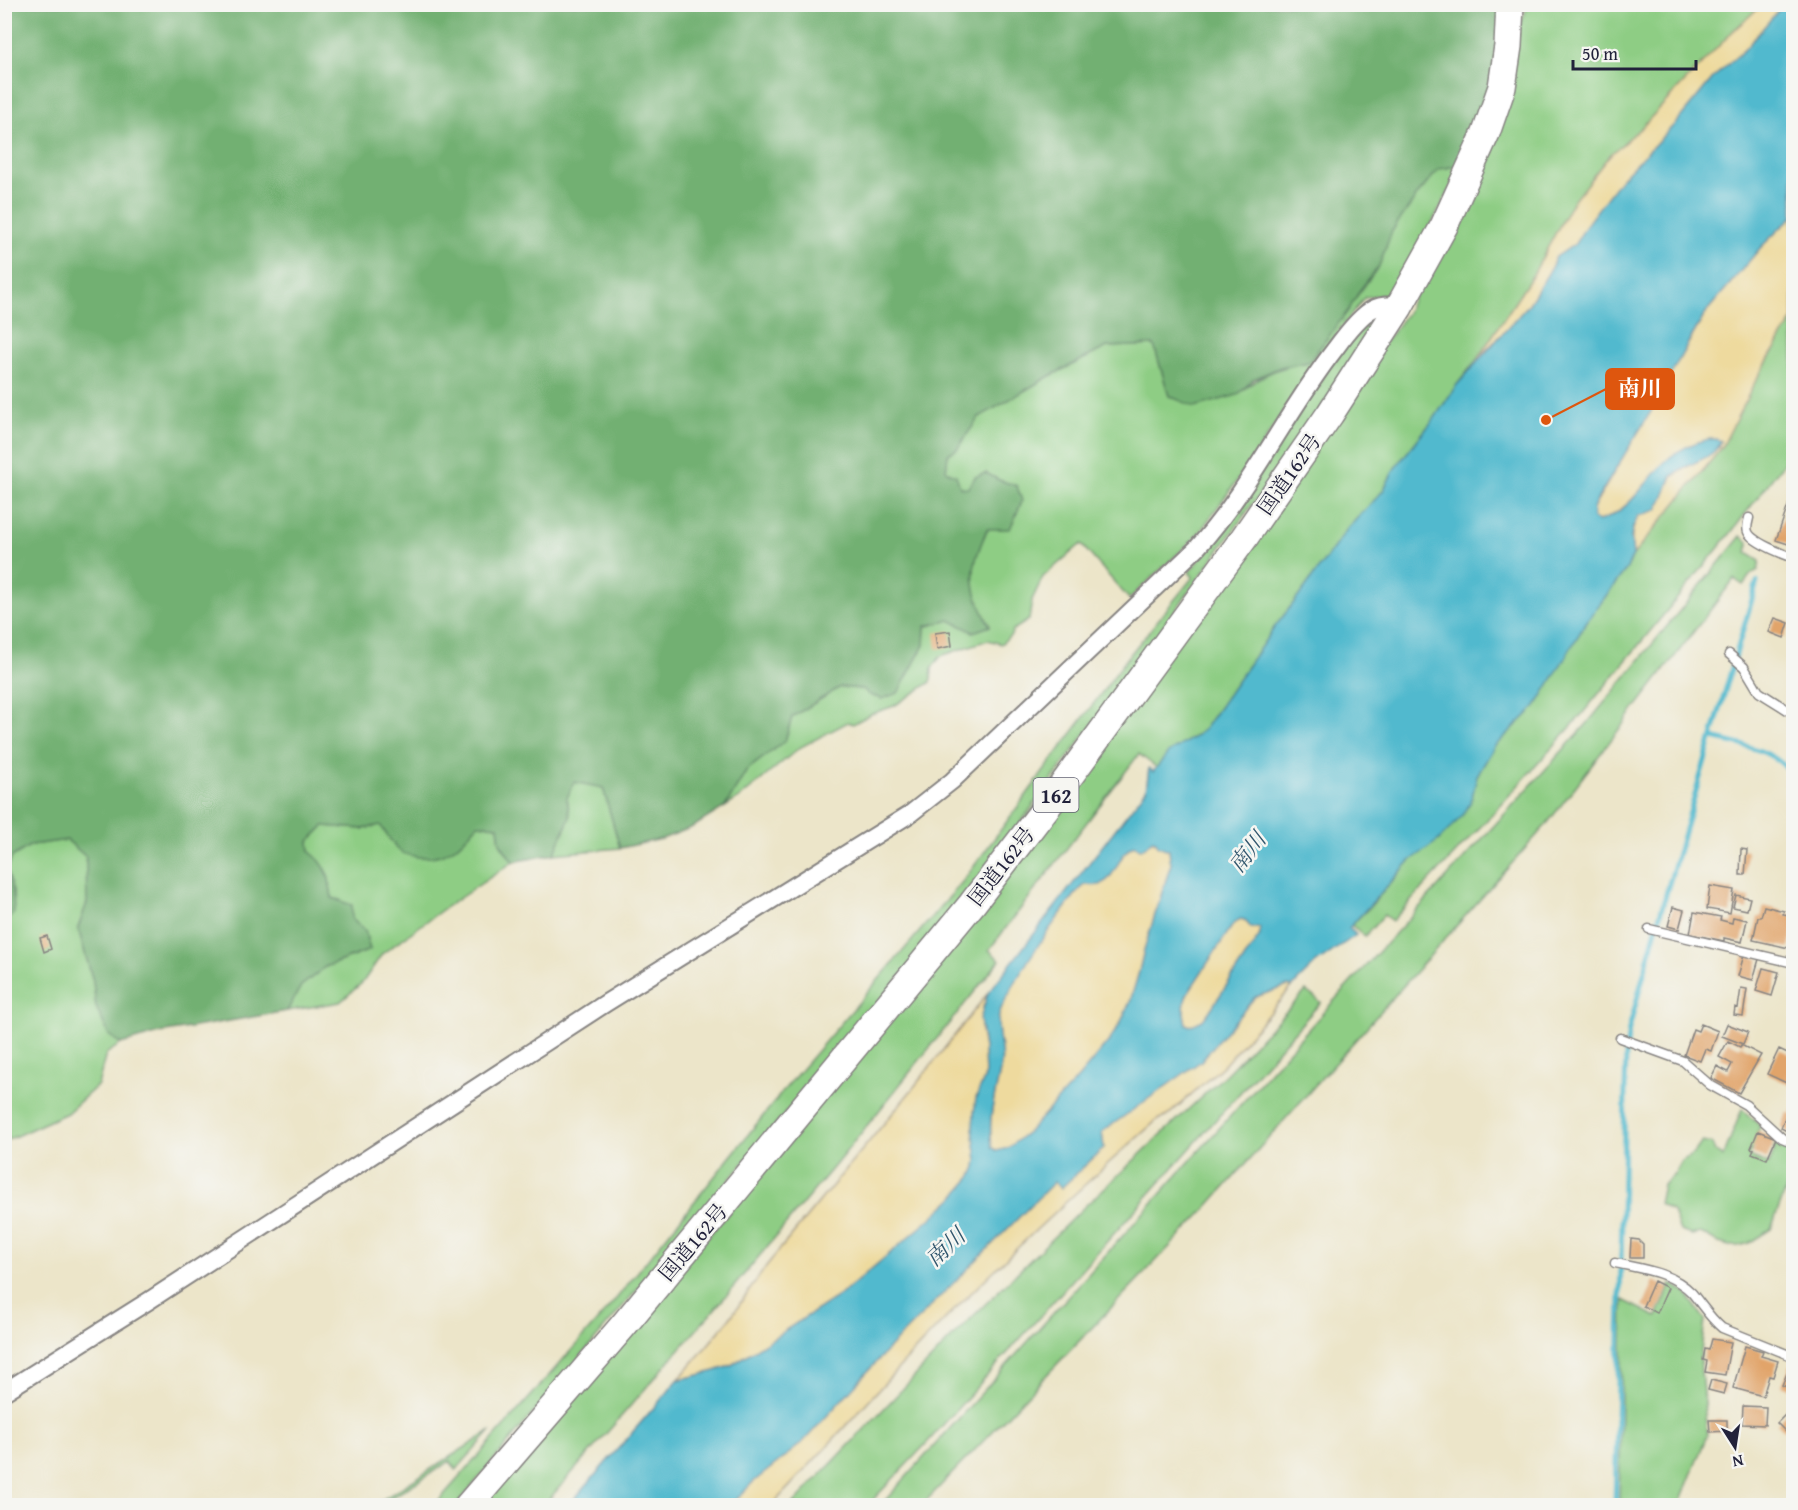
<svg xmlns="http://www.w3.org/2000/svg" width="1798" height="1510" font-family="'Gentium Book Plus','Noto Serif JP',serif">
	<rect width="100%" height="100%" fill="#f6f6f2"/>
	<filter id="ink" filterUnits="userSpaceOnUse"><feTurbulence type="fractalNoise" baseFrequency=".0167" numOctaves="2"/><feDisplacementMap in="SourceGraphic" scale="12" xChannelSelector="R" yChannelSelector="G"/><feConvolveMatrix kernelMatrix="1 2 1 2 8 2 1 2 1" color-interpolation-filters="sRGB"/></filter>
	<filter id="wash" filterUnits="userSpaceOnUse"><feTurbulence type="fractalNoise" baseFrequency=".008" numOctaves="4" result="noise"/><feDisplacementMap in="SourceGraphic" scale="24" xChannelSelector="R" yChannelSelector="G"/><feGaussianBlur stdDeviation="1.35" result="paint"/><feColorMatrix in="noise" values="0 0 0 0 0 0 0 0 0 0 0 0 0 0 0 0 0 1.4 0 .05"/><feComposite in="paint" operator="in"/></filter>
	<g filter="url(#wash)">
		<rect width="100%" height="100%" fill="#ece5c9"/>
		<!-- green -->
		<path fill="#8ecd84" stroke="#587860" stroke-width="1.5" d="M1528,5H1762L1734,30L1642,127L1609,156L1572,203L1533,275L1478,358L1456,386L1434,419L1395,468L1383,491L1348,528L1299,596L1274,628L1205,728C1189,743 1168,749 1157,768L1139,754L989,950L1000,960L837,1163L726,1296L544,1505L479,1506L750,1187L1407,313Z
			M1463,165L1396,290L1385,295L1365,297L1314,364L1257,453L1197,536L1129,599L1081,544L1043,577L1032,600L1029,620L1013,630L1011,635L1001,644L988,640L941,656L932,668L931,682L894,706L871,714L853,724L848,722L799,748L741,797L725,807L747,770L785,741L792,717L840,687L898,693L924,645L925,627L950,620L973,632L990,626C985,617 978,606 976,596C964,555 995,518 1017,486L999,480L986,473L975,477L968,488L960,487L946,471L948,454L957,449L979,417L1048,377L1107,347L1154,345L1169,396L1237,395C1261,374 1278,367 1309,362L1379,266L1392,231L1418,194L1439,169Z
			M1378,319L1337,388L966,898L456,1505L434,1506L612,1304L788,1085L963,881L1128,657L1193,577L1189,572L1218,537L1327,369L1351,338L1372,321Z
			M1793,319V451L1730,534L1578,719L1486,821L1392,921L1384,915L1365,936L1351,925L1369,908L1410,861L1422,851L1471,801L1477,776L1494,747L1536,706L1569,649L1587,621L1627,568L1633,555L1722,447L1757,378Z
			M1741,536L1749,543L1747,553L1760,561L1758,570L1751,574L1743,585L1734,579L1546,825L1202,1213L922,1505H881L1330,1005L1586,725Z
			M573,782L603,787L620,848L554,854L570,817L567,798Z
			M478,824L498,826L500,843L513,862L442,910L382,954L363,982L340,1002L287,1011L301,986L325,967L370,950L365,931L352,919L340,900L332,898L328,875L310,852L309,841L324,826L363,829L380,825L401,852Z
			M67,840L86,857L87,903L78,928L93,981L96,1007L109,1035L121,1044L106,1054L98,1085L67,1113L5,1141L4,919H8L13,892L7,870L11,857L31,845Z
			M1306,991L1321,1002L926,1444L868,1505H792L957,1332L1084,1207L1226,1074Z
			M1742,1109L1760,1126L1749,1156L1769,1164L1778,1140L1793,1147V1170L1771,1229L1749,1243L1738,1246H1729L1716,1242L1701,1233L1691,1235L1680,1231L1673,1212L1659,1204L1663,1185L1674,1175L1682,1161L1694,1153L1702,1142L1712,1144L1715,1151L1723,1157Z
			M1671,1284L1686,1293L1705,1320L1700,1360L1707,1435L1679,1505L1619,1506L1623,1300L1657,1317Z
			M491,1431L456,1470L450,1461L380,1505H374Z"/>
		<!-- forest -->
		<path fill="#72b072" stroke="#4a6956" stroke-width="1.5" d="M4,5H1502L1497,68L1463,165L1439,169L1418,194L1392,231L1379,266L1360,290L1348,311L1309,362L1281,367L1254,379L1237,395L1195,407L1169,396L1154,345L1107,347L1048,377L979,417L957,449L948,454L946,471L956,475L960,487L968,488L975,477L986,473L999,480L1017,486L1022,501L1010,529H987C969,573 968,583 990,626L973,632L950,620L925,626L924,645L898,693L882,699L869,695L863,689L840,687L792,717L785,741L747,770L725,807L693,827L662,839L620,848L603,788L574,782L567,798L570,817L554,854L513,862L500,843L498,826L478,824C460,845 448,859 419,857C413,856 405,855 401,852C393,846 386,833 380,825L363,829L324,826L309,841L310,852C328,865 329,877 332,898L352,905V919L365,931L370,950L325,967L301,986L287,1011L160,1033L121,1044L109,1035L96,1007L93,981L78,928L87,903L86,857L67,840L31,845L12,857L7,870L13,892L14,913L8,919H5Z"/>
		<!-- sand -->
		<path fill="#eeda9e" stroke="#887e6c" stroke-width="1.5" d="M1762,5H1783L1745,49L1713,78L1676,123L1620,180L1575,244L1556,257L1549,272L1529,304L1514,322L1478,358L1533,275L1572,203L1609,156L1642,127L1734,30Z
			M1793,216V319L1757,378L1722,447L1633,555C1631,540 1631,530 1638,516L1657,510L1672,477L1719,447L1721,441C1705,432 1668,460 1656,473C1639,491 1625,513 1599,521L1592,518L1593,509L1707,311L1761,247Z
			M1152,840L1169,850L1171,864L1144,950L1139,972L1130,1002L1120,1024L1109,1041L1079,1077L1029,1131L1008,1148L998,1151L992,1147C987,1114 996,1096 1001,1065C1004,1049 995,1032 999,1015C1007,980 1056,921 1078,891L1085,885C1090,885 1095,886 1100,884C1117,877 1118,853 1134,845L1141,848L1145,847Z
			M1240,919L1245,920L1251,928H1260V935L1209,1012L1203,1020L1190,1026L1186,1024C1183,1013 1183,1003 1187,994L1232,926Z
			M1288,986L1292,987L1224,1065L1166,1117L1157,1120C1075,1192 996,1266 920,1345C870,1398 822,1453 772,1505L726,1506L736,1500L752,1483L802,1443L892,1345L1054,1181L1062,1187L1104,1148L1102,1132L1201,1061L1255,997Z
			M988,993L983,1007L981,1031L984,1048L985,1076L973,1128L977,1160L976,1167L972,1176L954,1197L928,1221L843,1293L730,1366L715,1371L678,1380L728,1321L767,1265L910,1092Z"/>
		<!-- water -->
		<path fill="#51b9ce" stroke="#3a6e84" stroke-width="1.5" fill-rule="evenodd" d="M1783,5H1793V216L1761,247L1707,311L1689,341L1650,413L1599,496L1593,509V518L1599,521C1630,512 1644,482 1666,461C1676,451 1708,433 1721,441C1714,461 1685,462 1672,476C1668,482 1668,488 1665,494C1663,499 1659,505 1657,510L1638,516L1633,527L1631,537L1633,555L1627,568L1587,621L1536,706L1494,747L1477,776L1471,801L1463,815L1439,840L1410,861L1349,928L1356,935L1315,964L1292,987L1288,986L1255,997L1201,1061L1102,1132L1104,1148L1061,1188L1054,1182L892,1345L802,1443L752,1483L736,1500L726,1506L569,1505L678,1380L715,1371L730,1366L843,1293L928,1221L954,1197L972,1176L976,1167L977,1160L973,1128L974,1113L976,1098L985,1076L984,1048L980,1019L988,993L1146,790L1149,768L1153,772L1169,752L1195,737L1205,728L1274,628L1299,596L1348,528L1383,491L1395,468L1434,419L1456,386L1529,304L1549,272L1556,257L1575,244L1589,221L1620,180L1676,123L1713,78L1745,49ZM1152,840L1156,841L1158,846L1169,850L1171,864L1144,950L1139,972L1130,1002L1120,1024L1109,1041L1079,1077L1029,1131L1008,1148L997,1151L992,1147C987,1113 996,1096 1001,1065C1004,1048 995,1032 999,1015C1001,1007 1005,1000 1009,994C1028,957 1053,923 1078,891L1085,885C1090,885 1095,886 1100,885C1117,877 1118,853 1134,845L1140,849L1145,847ZM1240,919L1245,920L1251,928H1260V935L1209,1012L1203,1020L1190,1026L1186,1024C1183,1013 1183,1004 1187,994L1232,926Z"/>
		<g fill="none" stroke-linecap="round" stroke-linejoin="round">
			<!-- stream -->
			<path stroke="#51b9ce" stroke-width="5" d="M1713,738C1742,746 1779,749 1794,779
				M1615,1506L1626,1052L1629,1029L1657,925L1757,582"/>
		</g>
		<g id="blocks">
			<!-- building -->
			<path fill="#e1a46b" d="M1789,503L1794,504V546L1776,540Z
				M1775,618L1789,623L1784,638L1769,632Z
				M950,631L952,646L937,649L935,633Z
				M1741,849L1747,850L1745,875H1740Z
				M1710,886L1734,890L1730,913L1707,909Z
				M1736,895L1750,898L1747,910L1733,907Z
				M1764,906L1784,911L1783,914L1794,916V927L1789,948L1753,940L1758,917H1761Z
				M1673,907L1684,910L1679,929L1668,926Z
				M1694,912L1721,917L1720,920L1732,923L1733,917L1747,920L1742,942L1724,938V941L1690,934Z
				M47,936L51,949L44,952L40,938Z
				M1744,955L1759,959L1753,980L1738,976Z
				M1763,968L1779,972L1772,996L1756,991Z
				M1741,988L1747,989L1743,1016L1734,1015L1735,1007L1738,1008Z
				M1701,1024L1718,1031L1711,1051L1705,1049L1700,1061L1684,1055L1693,1029L1698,1031Z
				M1727,1024L1748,1032L1743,1044L1722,1036Z
				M1728,1041L1740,1047L1741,1045L1761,1055L1739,1093L1711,1078L1717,1066L1728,1072L1732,1064L1719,1057Z
				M1779,1049L1794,1056V1081L1791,1085L1767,1074Z
				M1794,1108V1135L1781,1128L1787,1113L1791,1114Z
				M1758,1131L1776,1138L1767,1159L1752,1153L1754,1149L1751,1148Z
				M1631,1239L1639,1240L1643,1244V1258H1630Z
				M1654,1281L1668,1288L1657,1313L1643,1306Z
				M1712,1339L1731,1342L1725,1375L1705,1372L1707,1361L1703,1360L1705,1349L1709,1350Z
				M1745,1346L1763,1351L1761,1356L1778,1361L1773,1377L1769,1376L1763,1396L1733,1388Z
				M1791,1364L1794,1365V1390L1782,1385Z
				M1711,1380L1727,1384L1724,1394L1708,1390Z
				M1743,1406L1766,1407L1765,1425L1742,1424Z
				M1792,1408L1794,1427L1787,1433L1777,1423Z
				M1709,1420H1727V1431L1710,1432Z"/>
		</g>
	</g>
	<g filter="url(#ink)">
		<use href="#blocks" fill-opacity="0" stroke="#878482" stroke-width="1.5"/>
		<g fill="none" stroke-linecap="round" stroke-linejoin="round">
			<defs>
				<path id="service" d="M1749,518C1748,523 1746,527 1748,532C1752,542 1783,554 1794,558
					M1729,654L1744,667L1759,692L1794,714
					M1649,929L1794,963
					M1620,1038L1683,1061L1710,1085L1746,1105L1782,1138L1794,1143
					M1615,1263C1642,1269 1672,1272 1692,1293C1702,1305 1710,1318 1722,1328L1794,1357"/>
				<path id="minor" d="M4,1392L150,1300L606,1003L910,814L952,781L1197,548C1251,488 1286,412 1335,349C1343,338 1360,315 1373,309C1381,305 1391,305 1399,307"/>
				<path id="trunk" d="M468,1506L623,1326L972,904L1052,800L1244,538L1330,414L1399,307L1444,226L1486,133L1502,87L1508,46L1510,4"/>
			</defs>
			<!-- service casing -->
			<use href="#service" stroke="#878482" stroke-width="11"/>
			<!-- minor casing -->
			<use href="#minor" stroke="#878482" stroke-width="20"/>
			<!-- trunk casing -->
			<use href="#trunk" stroke="#878482" stroke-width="30"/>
			<!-- service -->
			<use href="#service" stroke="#fff" stroke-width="8"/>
			<!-- minor -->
			<use href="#minor" stroke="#fff" stroke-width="16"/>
			<!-- trunk -->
			<use href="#trunk" stroke="#fff" stroke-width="27"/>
		</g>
	</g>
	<g text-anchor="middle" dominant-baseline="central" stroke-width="5" stroke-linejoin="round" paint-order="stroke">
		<!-- shield labels -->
		<rect fill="#f6f6f2" stroke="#626272" stroke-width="1.5" x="1033.5" y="778" width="45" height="34" rx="4.5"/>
		<g font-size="20" font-weight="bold" fill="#22223b">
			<text x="1056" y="795">162</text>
		</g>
		<!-- street labels -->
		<g font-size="21" fill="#22223b" stroke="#f6f6f2">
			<text transform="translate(1289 474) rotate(-55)">国道162号</text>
			<text transform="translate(1001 866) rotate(-52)">国道162号</text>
			<text transform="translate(693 1242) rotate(-50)">国道162号</text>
		</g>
		<!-- water labels -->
		<g font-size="22" font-style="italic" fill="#32576e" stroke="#f6f6f2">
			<text transform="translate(1247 852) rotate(-52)">南川</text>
			<text transform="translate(945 1247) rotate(-43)">南川</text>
		</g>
	</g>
	<!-- callouts -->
	<path fill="none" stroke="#de560e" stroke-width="2" d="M1546 420L1606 389"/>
	<circle fill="#de560e" stroke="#f6f6f2" stroke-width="2" cx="1546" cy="420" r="6"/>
	<rect fill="#de560e" stroke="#de560e" stroke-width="2" x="1606" y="369" width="68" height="40" rx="6"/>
	<g font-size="22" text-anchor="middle" font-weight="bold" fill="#fff">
		<text x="1640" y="396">南川</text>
	</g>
	<!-- margin -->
	<rect width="1798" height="1510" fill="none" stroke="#f6f6f2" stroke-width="24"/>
	<!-- north arrow -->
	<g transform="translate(1735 1447) rotate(168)" stroke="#f6f6f2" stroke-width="4.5" paint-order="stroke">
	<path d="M0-4.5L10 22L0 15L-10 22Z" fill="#22223b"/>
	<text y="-9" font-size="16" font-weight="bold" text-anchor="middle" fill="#22223b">N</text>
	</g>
	<!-- scale -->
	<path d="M1573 60v9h123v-9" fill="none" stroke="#22223b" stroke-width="3"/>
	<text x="1582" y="60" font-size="18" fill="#22223b" stroke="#f6f6f2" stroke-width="4.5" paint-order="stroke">50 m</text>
</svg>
